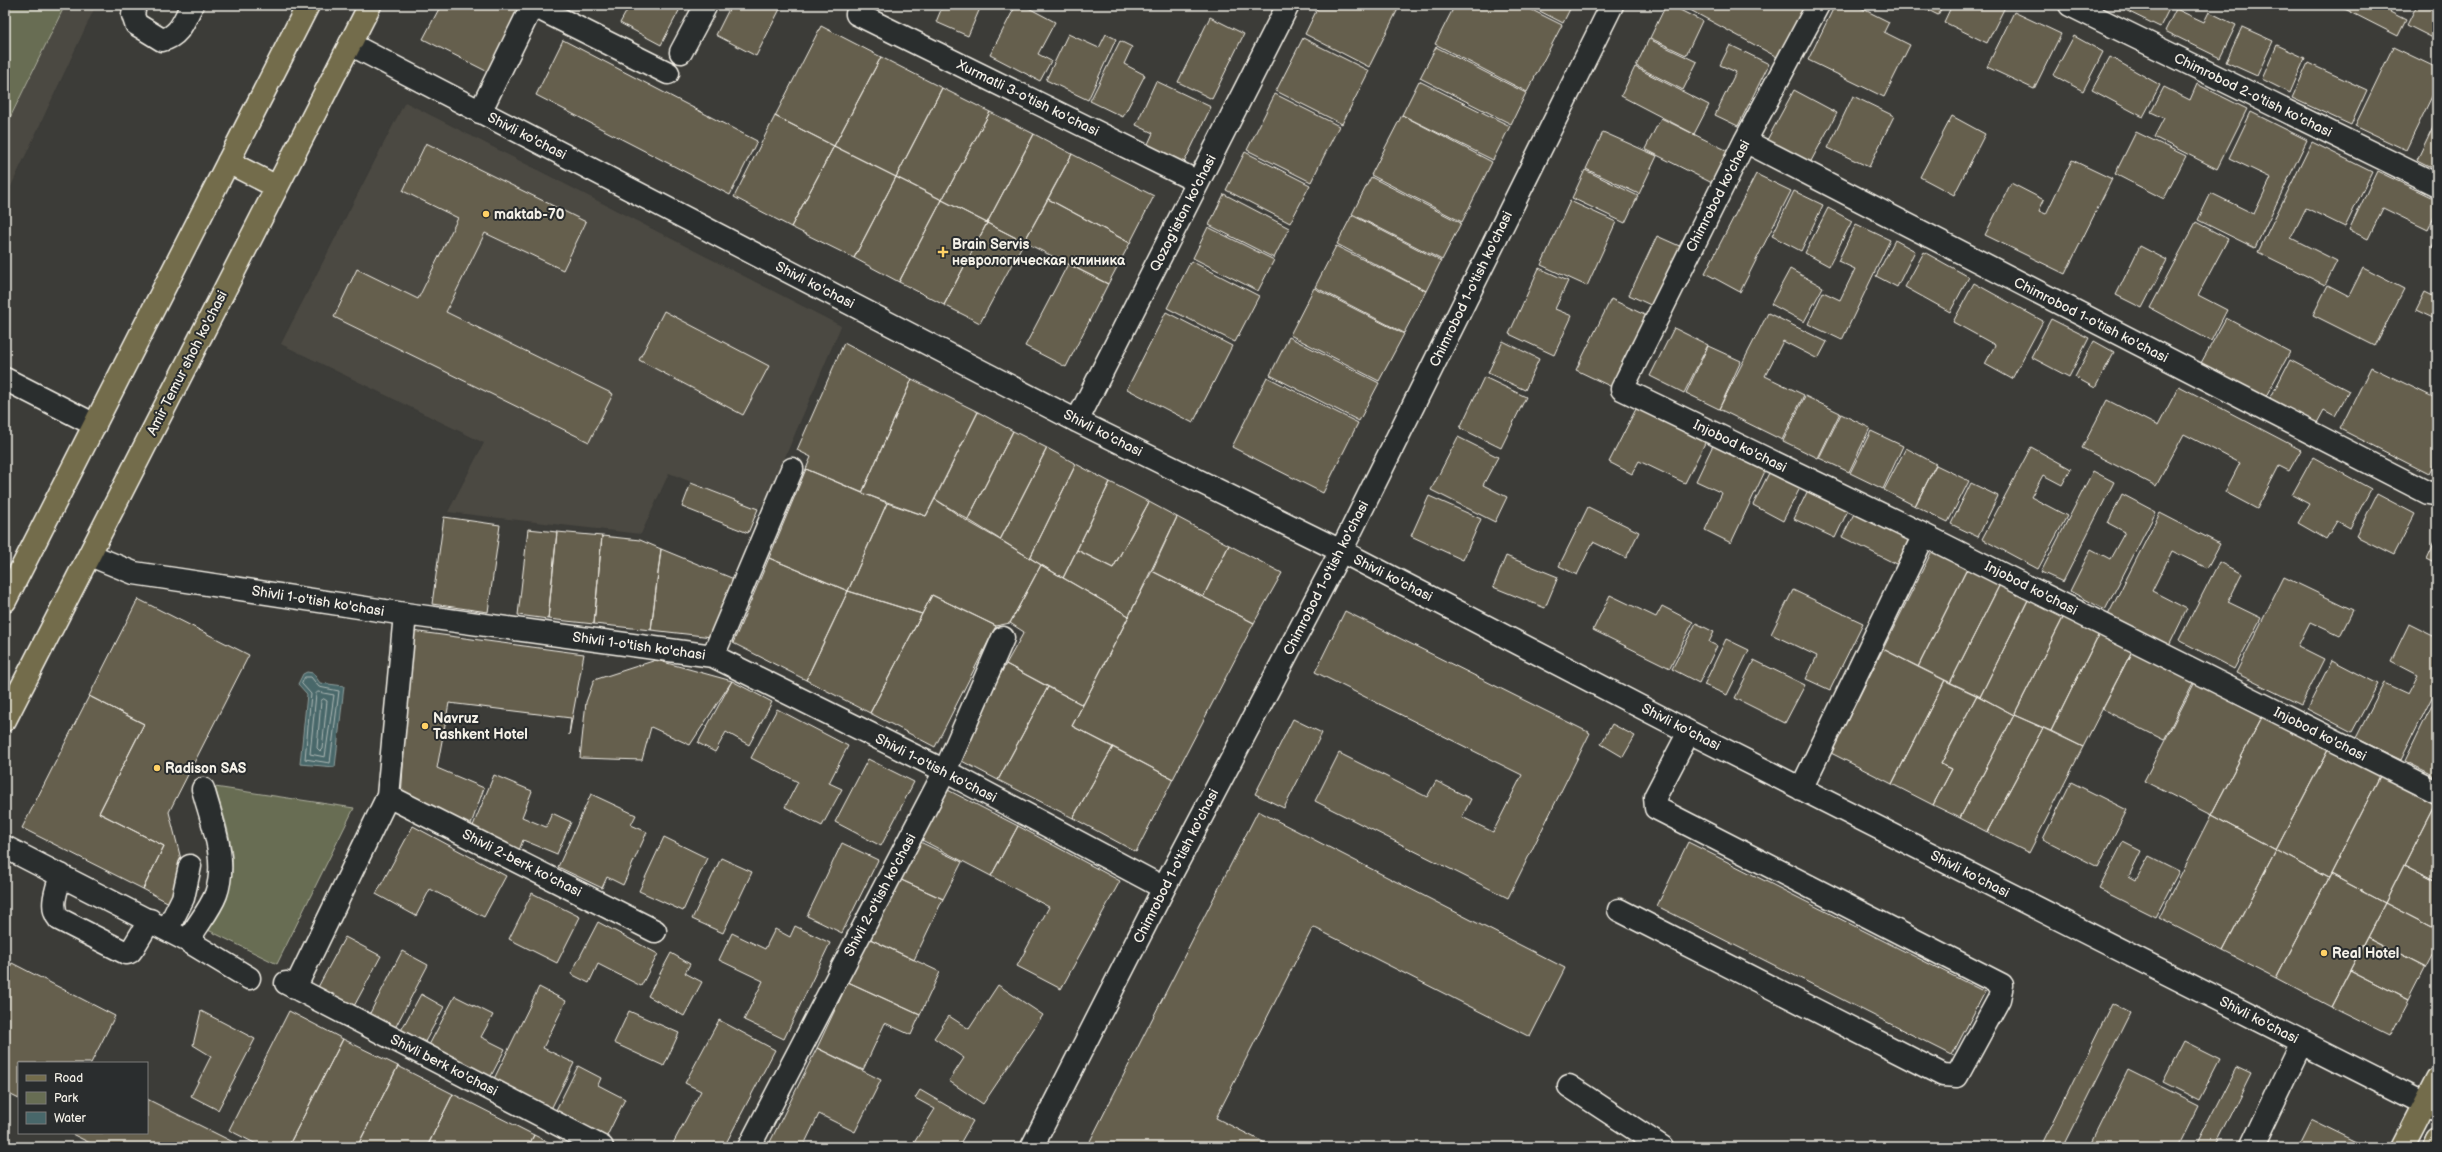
<svg xmlns="http://www.w3.org/2000/svg" width="2442" height="1152" font-family="'Balsamiq Sans',sans-serif">
	<rect width="100%" height="100%" fill="#3c3c38"/>
	<filter id="ink" filterUnits="userSpaceOnUse"><feTurbulence type="fractalNoise" baseFrequency=".025" numOctaves="2"/><feDisplacementMap in="SourceGraphic" scale="8" xChannelSelector="R" yChannelSelector="G"/><feConvolveMatrix kernelMatrix="1 2 1 2 8 2 1 2 1" color-interpolation-filters="sRGB"/></filter>
	<g filter="url(#ink)">
		<!-- built -->
		<path fill="#4b4942" d="M5,5H96L5,199Z
			M405,102L841,326L768,497L758,509L669,473L641,534L448,512L484,443L281,344Z"/>
		<!-- green -->
		<path fill="#676d53" stroke="#aeaf9e" d="M5,5H65L5,128Z
			M215,787L354,808L277,964L208,930C217,913 231,892 232,873C235,845 223,814 215,787Z"/>
		<!-- water -->
		<path fill="#48676a" stroke="#8d9e9c" d="M307,672L313,673L320,683L344,686L335,767L300,764L307,694L298,684L303,674Z"/>
		<g fill="none" stroke-linecap="round" stroke-linejoin="round">
			<!-- shore -->
			<path stroke="#afbab6" stroke-width="1" d="M305,677H311L319,687L339,691L330,763L305,759L311,694L302,684Z
				M318,692L334,695L325,757L310,754L316,694Z
				M324,699L327,701L322,749L320,751L317,748L321,701Z"/>
		</g>
		<!-- building -->
		<path fill="#655e4e" stroke="#f4f1e8" d="M441,5H523L490,73L423,39Z
			M630,5H682L661,45L620,23Z
			M731,5H782L756,56L716,35Z
			M943,5L981,6L968,36L936,22Z
			M1016,5H1023L1055,22L1038,54L1051,61L1040,81L990,55Z
			M1319,5H1396L1399,7L1369,67L1305,34Z
			M1455,5H1522L1562,25L1527,92L1435,44Z
			M1528,5H1572L1563,23Z
			M1666,5H1670L1702,21L1686,55L1650,38Z
			M1681,5H1806L1777,57Z
			M1835,5H1855L1889,22L1884,32L1910,45L1884,97L1808,60Z
			M1918,5H1943L1938,15Z
			M1952,5H2006L1987,43L1944,22Z
			M2115,5H2171L2160,27Z
			M2394,5L2390,12L2406,20L2398,36L2339,6Z
			M2417,5H2437V40L2407,25Z
			M2176,9L2204,22L2209,12L2236,25L2220,58L2165,31Z
			M2014,12L2061,34L2034,89L1987,67Z
			M1210,17L1244,34L1212,99L1178,82Z
			M821,26L881,57L834,146L775,116Z
			M2242,27L2273,41L2257,76L2226,62Z
			M1068,34L1099,48L1106,34L1116,39L1088,100L1046,80Z
			M2074,36L2103,52L2083,91L2053,75Z
			M1303,38L1369,71L1342,124L1276,91Z
			M1649,39L1697,62L1683,90L1636,66Z
			M563,40L757,141L730,195L536,95Z
			M1120,41L1132,47L1124,64L1145,75L1123,117L1090,101Z
			M1730,45L1769,64L1738,126L1715,115L1736,72L1720,65Z
			M2277,45L2305,58L2290,93L2262,79Z
			M1436,47L1526,93L1511,124L1420,78Z
			M2393,47L2437,68V86L2406,150L2355,126Z
			M881,57L942,88L896,177L834,146Z
			M2110,57L2160,85L2143,117L2092,90Z
			M2308,63L2367,90L2351,125L2292,98Z
			M1635,67L1709,105L1694,134L1621,96Z
			M1156,81L1211,107L1180,171L1144,153L1153,133L1136,125Z
			M1419,81L1510,126L1493,160L1402,115Z
			M2197,84L2247,109L2217,169L2154,137L2164,118L2151,112L2164,87L2190,100Z
			M942,88L990,112L942,200L896,177Z
			M1794,90L1837,113L1810,163L1767,140Z
			M1275,94L1339,126L1311,182L1247,150Z
			M1853,96L1894,116L1869,167L1828,148Z
			M990,112L1034,134L987,223L942,200Z
			M2251,112L2307,140L2255,248L2198,220L2211,193L2254,214L2271,178L2229,158Z
			M1402,115L1492,162L1462,222L1371,175Z
			M775,116L834,146L791,227L734,197Z
			M1952,116L1985,134L1954,195L1920,177Z
			M1661,118L1734,154L1718,186L1645,149Z
			M2437,118V170L2417,160Z
			M1603,132L1657,156L1639,194L1586,169Z
			M2136,132L2186,156L2164,199L2115,174Z
			M1034,134L1072,154L1024,242L987,223Z
			M2312,142L2372,172L2345,227L2306,208L2291,238L2337,261L2325,285L2258,252Z
			M426,143L586,222L563,270L485,233L446,312L613,394L589,442L334,317L357,269L418,299L458,218L403,191Z
			M834,146L896,177L854,258L791,227Z
			M1245,152L1310,185L1290,223L1226,190Z
			M1072,154L1154,196L1130,243L1048,199Z
			M2072,160L2112,179L2065,274L1985,235L2011,183L2044,200L2039,211L2046,214Z
			M1585,170L1638,196L1625,223L1572,198Z
			M2377,171L2437,200V211L2428,230L2383,208L2368,239L2349,230Z
			M1756,174L1791,191L1740,292L1705,273Z
			M896,177L942,200L899,282L854,258Z
			M1371,177L1461,223L1442,260L1352,214Z
			M1794,191L1823,205L1801,251L1772,236Z
			M1224,194L1289,228L1274,258L1209,225Z
			M1048,199L1130,243L1108,284L1024,242Z
			M942,200L987,223L944,305L899,282Z
			M1570,201L1616,222L1587,286L1541,265Z
			M1828,208L1852,221L1829,266L1805,253Z
			M1352,215L1441,261L1426,291L1337,244Z
			M2196,222L2228,239L2198,295L2227,310L2211,341L2150,308Z
			M987,223L1024,242L980,323L944,305Z
			M1856,224L1890,240L1842,340L1808,324L1823,292L1840,300L1855,269L1838,261Z
			M1208,227L1274,260L1258,291L1193,258Z
			M1657,236L1684,248L1655,307L1629,295Z
			M2437,236V249L2432,247Z
			M1895,240L1915,251L1897,287L1876,276Z
			M1336,246L1426,291L1404,333L1315,287Z
			M2140,246L2167,260L2142,308L2116,295Z
			M1924,252L1969,277L1950,312L1905,287Z
			M1191,261L1259,296L1235,342L1167,308Z
			M1068,264L1108,284L1066,367L1025,346Z
			M1539,268L1568,281L1555,309L1572,316L1554,355L1509,334Z
			M2363,268L2404,289L2375,346L2313,315L2328,285L2349,296Z
			M1790,269L1823,287L1804,322L1771,304Z
			M1974,283L2043,321L2012,379L1985,364L1995,345L1953,322Z
			M1314,288L1404,334L1379,381L1290,335Z
			M2425,292L2437,298V320L2416,310Z
			M1611,299L1649,317L1614,388L1576,370Z
			M664,311L769,366L743,415L639,360Z
			M1166,312L1232,346L1193,423L1127,389Z
			M1768,313L1827,342L1818,359L1783,341L1765,376L1804,395L1782,440L1719,409Z
			M2226,318L2290,352L2265,398L2201,363Z
			M2051,319L2089,338L2069,377L2031,357Z
			M1674,328L1708,345L1684,393L1650,376Z
			M1289,337L1379,383L1359,421L1270,375Z
			M1503,341L1539,359L1525,390L1488,373Z
			M2094,341L2114,352L2095,388L2075,377Z
			M844,343L912,379L862,493L806,469L811,457L797,450Z
			M1708,346L1741,361L1719,409L1686,393Z
			M2290,360L2349,391L2335,416L2324,410L2317,423L2270,399Z
			M2371,367L2437,399V459L2429,474L2340,429Z
			M1267,377L1358,423L1323,493L1232,447Z
			M1484,377L1526,397L1501,448L1460,428Z
			M912,379L978,412L926,516L862,493Z
			M2179,386L2301,450L2289,471L2279,466L2257,509L2225,492L2240,463L2184,434L2156,486L2082,448L2107,400L2158,426Z
			M1805,396L1840,413L1818,458L1783,441Z
			M1637,407L1706,441L1685,483L1639,461L1632,474L1609,462Z
			M978,412L1013,431L967,521L935,499Z
			M1841,414L1870,428L1849,472L1819,458Z
			M1013,431L1047,448L1000,540L967,521Z
			M1871,431L1903,446L1883,489L1850,473Z
			M1458,437L1498,457L1483,485L1507,497L1495,522L1431,490Z
			M1714,443L1767,467L1731,543L1705,530L1722,493L1696,481Z
			M2031,447L2071,469L2062,485L2043,475L2031,497L2067,516L2038,569L1982,539Z
			M1047,448L1076,464L1030,558L1000,540Z
			M1906,448L1936,464L1915,506L1884,490Z
			M2313,457L2371,489L2350,528L2337,521L2326,539L2298,523L2309,504L2292,495Z
			M1076,464L1110,482L1063,578L1030,558Z
			M1936,465L1969,481L1948,522L1915,506Z
			M806,469L887,503L848,591L769,558Z
			M1770,471L1801,486L1783,521L1753,505Z
			M2093,471L2114,482L2063,582L2041,572Z
			M1110,482L1149,502L1113,568L1077,550Z
			M691,483L758,509L748,533L682,507Z
			M1971,483L1998,496L1978,537L1951,524Z
			M1809,488L1850,506L1835,538L1794,519Z
			M2122,494L2156,512L2105,610L2070,591L2091,549L2110,559L2125,532L2108,523Z
			M2377,494L2415,514L2394,555L2356,536Z
			M1429,496L1481,519L1463,560L1411,536Z
			M935,499L1041,565L1010,623L996,626L932,595L922,614L848,591L887,503L926,516Z
			M1149,502L1177,517L1129,616L1063,578L1077,550L1113,568Z
			M1588,507L1639,532L1626,558L1593,542L1577,575L1559,566Z
			M1857,508L1913,535L1898,565L1842,537Z
			M2160,513L2220,544L2207,568L2172,551L2152,591L2187,609L2169,646L2108,615Z
			M444,517L500,525L488,612L432,604Z
			M1177,517L1229,545L1203,597L1152,571Z
			M528,529L557,532L548,619L518,615Z
			M557,532L602,536L594,624L548,619Z
			M602,536L640,540L661,549L651,630L594,624Z
			M2437,537V564L2427,559Z
			M1229,545L1282,573L1254,623L1203,597Z
			M661,549L734,579L712,637L651,630Z
			M1933,549L1968,567L1918,667L1883,649Z
			M1506,556L1558,577L1545,608L1493,587Z
			M769,558L848,591L806,680L733,643Z
			M2219,562L2242,574L2228,602L2261,618L2234,669L2179,640Z
			M1041,565L1129,616L1083,705L1006,664L1024,632L1010,623Z
			M1968,567L2000,584L1950,683L1918,667Z
			M1152,571L1254,623L1173,779L1072,726Z
			M2284,577L2353,610L2340,636L2310,622L2298,646L2324,659L2301,705L2236,673Z
			M2000,584L2029,598L1980,697L1950,683Z
			M1793,590L1863,623L1830,690L1806,679L1817,656L1771,634Z
			M848,591L922,614L870,713L806,680Z
			M932,595L996,626L935,747L870,713Z
			M1610,595L1656,617L1662,606L1693,622L1670,668L1593,630Z
			M2029,598L2064,616L2014,715L1980,697Z
			M138,599L249,655L169,812L185,875L171,904L143,889L164,846L99,813L144,724L89,696Z
			M1345,611L1590,733L1508,898L1315,801L1339,753L1427,797L1436,781L1471,799L1462,817L1493,832L1522,775L1315,672Z
			M2064,616L2099,634L2051,731L2014,715Z
			M1696,623L1714,632L1709,642L1717,646L1699,683L1672,669Z
			M2409,624L2437,638V687L2401,760L2356,738L2384,683L2408,694L2418,675L2391,661Z
			M412,631L584,654L569,735L571,718L449,703L437,768L484,788L470,827L401,797Z
			M2099,634L2132,651L2083,747L2051,731Z
			M1726,639L1749,650L1727,695L1704,685Z
			M1883,649L1945,680L1892,784L1831,753Z
			M2132,651L2194,681L2164,740L2102,709Z
			M656,660L732,681L690,745L651,727L642,760L580,758L586,702L594,680Z
			M1754,660L1805,685L1785,723L1735,698Z
			M2332,660L2378,684L2352,732L2307,709Z
			M1006,664L1048,687L998,780L956,758Z
			M1945,680L1977,695L1941,764L1952,769L1933,805L1892,784Z
			M732,681L772,702L749,745L726,732L715,752L698,743Z
			M2195,682L2262,717L2211,815L2144,781Z
			M1048,687L1083,705L1072,726L1113,747L1073,818L998,780Z
			M1977,695L2014,715L1960,818L1933,805L1952,769L1941,764Z
			M89,696L144,724L99,813L164,846L143,889L22,828Z
			M2433,703L2437,704V777L2405,761Z
			M777,709L848,746L829,783L842,789L822,826L785,807L798,782L751,758Z
			M2014,715L2043,728L1987,832L1960,818Z
			M2262,717L2328,750L2276,850L2211,815Z
			M1293,719L1322,733L1284,808L1255,794Z
			M1612,724L1635,736L1623,757L1601,744Z
			M2043,728L2083,747L2029,853L1987,832Z
			M1113,747L1173,779L1136,852L1073,818Z
			M2328,750L2380,776L2328,878L2276,850Z
			M868,759L914,782L881,846L835,822Z
			M494,775L532,791L522,817L546,827L552,813L571,822L557,854L523,840L518,853L470,833Z
			M2380,776L2435,804L2385,903L2330,874Z
			M2071,782L2127,810L2098,867L2043,839Z
			M944,788L1018,826L991,876L918,838Z
			M591,794L636,815L631,825L647,832L623,885L607,877L602,888L558,867Z
			M2435,804L2437,805V882L2404,865Z
			M1258,811L1565,968L1530,1037L1313,927L1216,1118L1273,1147H1087Z
			M2211,815L2276,850L2223,951L2159,918Z
			M413,826L506,876L484,917L430,889L416,916L376,894Z
			M1018,826L1120,881L1061,989L1017,966L1049,907L991,876Z
			M664,837L707,858L683,911L639,891Z
			M916,840L962,862L943,899L897,878Z
			M1688,842L1985,992L1952,1055L1657,906Z
			M2123,842L2141,851L2129,876L2136,880L2149,856L2179,871L2155,917L2099,889Z
			M842,843L878,860L842,933L807,916Z
			M2276,850L2328,878L2276,978L2223,951Z
			M721,858L752,872L723,933L692,919Z
			M2404,865L2437,882V930L2385,903Z
			M2330,874L2385,903L2331,1007L2276,978Z
			M897,878L943,899L914,960L868,938Z
			M532,893L580,917L557,963L509,939Z
			M2385,903L2437,930V946L2426,967L2367,937Z
			M598,922L658,954L641,986L598,964L589,983L571,974Z
			M795,926L830,943L784,1039L744,1020L763,981L719,960L732,933L765,949L775,929L790,937Z
			M345,937L381,956L353,1008L317,989Z
			M2367,937L2426,967L2409,1000L2350,970Z
			M868,938L940,972L920,1015L848,982Z
			M402,951L428,965L394,1030L368,1017Z
			M671,953L690,964L685,973L702,982L684,1016L648,996Z
			M12,963L115,1016L91,1063H19V1099L5,1092V976Z
			M2350,970L2409,1000L2390,1036L2331,1007Z
			M848,982L920,1015L911,1035L885,1023L863,1070L817,1048Z
			M998,985L1043,1015L983,1104L949,1081L964,1058L934,1038L949,1016L969,1029Z
			M539,987L566,1001L543,1048L574,1063L551,1109L493,1081Z
			M421,994L444,1007L421,1049L398,1036Z
			M455,996L493,1015L481,1037L505,1049L490,1078L428,1047Z
			M2112,1003L2130,1013L2063,1147H2041Z
			M201,1011L255,1039L218,1110L191,1096L211,1056L193,1045Z
			M289,1011L343,1039L288,1147H262L229,1130Z
			M629,1011L679,1033L664,1066L614,1043Z
			M719,1020L775,1050L724,1147H671L701,1091L685,1083Z
			M343,1039L398,1066L357,1147H288Z
			M2184,1041L2220,1059L2199,1100L2163,1082Z
			M817,1048L881,1080L855,1132L819,1114L803,1147H775L769,1144Z
			M398,1066L453,1094L427,1147H357Z
			M578,1066L601,1078L598,1085L625,1099L606,1138L555,1112Z
			M2236,1067L2251,1074L2215,1147H2195Z
			M2128,1070L2198,1105L2177,1147H2090Z
			M920,1090L973,1121L958,1147L912,1146L935,1109L915,1098Z
			M453,1094L534,1135L528,1147H427Z
			M147,1099L243,1147H98L70,1133H147Z
			M2310,1119L2359,1143L2357,1147H2296Z
			M534,1135L558,1147H528Z"/>
		<g fill="none" stroke-linecap="round" stroke-linejoin="round">
			<defs>
				<path id="minor" d="M135,5L133,15L136,24L162,40C180,36 184,20 192,5
					M1818,5L1745,141L1622,389L1924,535L2437,792
					M2070,5L2437,185
					M857,14L1198,182
					M350,44L1077,421L1341,551L1689,732L2437,1110
					M681,52L706,5
					M480,112L529,12L534,9L542,10L668,73
					M1745,141L2428,493L2434,494L2437,491
					M5,379L95,425
					M1077,421L1288,5
					M90,555L134,573L405,614L713,656L945,771L1164,888
					M713,656L792,469
					M1801,789L1924,535
					M388,796L655,931
					M5,847L188,941C196,926 210,910 216,894C228,860 212,822 203,789
					M61,875C57,889 49,907 59,919L126,953L130,952L133,948L150,920
					M1619,910L1943,1075L1957,1076L1999,999L2002,985L1656,808L1655,797L1689,732
					M167,930L183,898L190,866
					M188,941L249,978
					M286,983L602,1147
					M295,988L388,796L405,614
					M1569,1086L1662,1147
					M749,1147L945,771L1003,638
					M1032,1147L1164,888L1341,551L1612,5
					M2252,1147L2302,1042"/>
				<path id="major" d="M228,162L277,187
					M5,601L308,5
					M5,720L370,5
					M2402,1147L2437,1079
					M2434,1147L2437,1140"/>
			</defs>
			<!-- minor casing -->
			<use href="#minor" stroke="#f4f1e8" stroke-width="25"/>
			<!-- major casing -->
			<use href="#major" stroke="#f4f1e8" stroke-width="25"/>
			<!-- minor -->
			<use href="#minor" stroke="#2a2d2e" stroke-width="22"/>
			<!-- major -->
			<use href="#major" stroke="#736c4b" stroke-width="22"/>
		</g>
	</g>
	<!-- markers -->
	<g fill="#ffd166" stroke="#2a2d2e" stroke-width="1.5">
		<circle cx="486" cy="214" r="4"/>
		<path d="M941 246h4v4h4v4h-4v4h-4v-4h-4v-4h4z"/>
		<circle cx="425" cy="726" r="4"/>
		<circle cx="157" cy="768" r="4"/>
		<circle cx="2324" cy="953" r="4"/>
	</g>
	<g text-anchor="middle" dominant-baseline="central" stroke-width="4" stroke-linejoin="round" paint-order="stroke">
		<!-- street labels -->
		<g font-size="14" fill="#f4f1e8" stroke="#2a2d2e">
			<text transform="translate(2253 95) rotate(26)">Chimrobod 2-o'tish ko'chasi</text>
			<text transform="translate(1028 98) rotate(26)">Xurmatli 3-o'tish ko'chasi</text>
			<text transform="translate(527 136) rotate(27)">Shivli ko'chasi</text>
			<text transform="translate(1718 196) rotate(-63)">Chimrobod ko'chasi</text>
			<text transform="translate(1183 213) rotate(-63)">Qozog'iston ko'chasi</text>
			<text transform="translate(815 285) rotate(27)">Shivli ko'chasi</text>
			<text transform="translate(1471 289) rotate(-64)">Chimrobod 1-o'tish ko'chasi</text>
			<text transform="translate(2091 320) rotate(27)">Chimrobod 1-o'tish ko'chasi</text>
			<text transform="translate(187 363) rotate(-63)">Amir Temur shoh ko'chasi</text>
			<text transform="translate(1103 433) rotate(27)">Shivli ko'chasi</text>
			<text transform="translate(1740 446) rotate(26)">Injobod ko'chasi</text>
			<text transform="translate(1326 578) rotate(-63)">Chimrobod 1-o'tish ko'chasi</text>
			<text transform="translate(1393 578) rotate(27)">Shivli ko'chasi</text>
			<text transform="translate(2031 588) rotate(27)">Injobod ko'chasi</text>
			<text transform="translate(318 601) rotate(9)">Shivli 1-o'tish ko'chasi</text>
			<text transform="translate(639 646) rotate(8)">Shivli 1-o'tish ko'chasi</text>
			<text transform="translate(1681 727) rotate(27)">Shivli ko'chasi</text>
			<text transform="translate(2320 734) rotate(27)">Injobod ko'chasi</text>
			<text transform="translate(936 768) rotate(27)">Shivli 1-o'tish ko'chasi</text>
			<text transform="translate(522 863) rotate(27)">Shivli 2-berk ko'chasi</text>
			<text transform="translate(1176 866) rotate(-63)">Chimrobod 1-o'tish ko'chasi</text>
			<text transform="translate(1970 874) rotate(27)">Shivli ko'chasi</text>
			<text transform="translate(880 895) rotate(-62)">Shivli 2-o'tish ko'chasi</text>
			<text transform="translate(2259 1020) rotate(27)">Shivli ko'chasi</text>
			<text transform="translate(444 1065) rotate(27)">Shivli berk ko'chasi</text>
		</g>
		<!-- poi labels -->
		<g font-size="14" font-weight="bold" fill="#f4f1e8" stroke="#2a2d2e" text-anchor="start">
			<text x="494" y="214">maktab-70</text>
			<text x="952" y="244">Brain Servis<tspan x="952" dy="16">неврологическая клиника</tspan></text>
			<text x="433" y="718">Navruz<tspan x="433" dy="16">Tashkent Hotel</tspan></text>
			<text x="165" y="768">Radison SAS</text>
			<text x="2332" y="953">Real Hotel</text>
		</g>
	</g>
	<!-- margin -->
	<rect width="2442" height="1152" fill="none" stroke="#2a2d2e" stroke-width="20"/>
	<rect x="10" y="10" width="2422" height="1132" fill="none" stroke="#f4f1e8" stroke-width="1.5" filter="url(#ink)"/>
	<!-- legend -->
	<rect x="18" y="1062" width="130" height="72" fill="#2a2d2e" stroke="#7b7b78"/>
	<rect x="26" y="1075" width="20" height="6" fill="#736c4b" stroke="#7b7b78"/>
	<text x="54" y="1082" font-size="12" fill="#f4f1e8">Road</text>
	<rect x="26" y="1092" width="20" height="12" fill="#676d53" stroke="#7b7b78"/>
	<text x="54" y="1102" font-size="12" fill="#f4f1e8">Park</text>
	<rect x="26" y="1112" width="20" height="12" fill="#48676a" stroke="#7b7b78"/>
	<text x="54" y="1122" font-size="12" fill="#f4f1e8">Water</text>
</svg>
